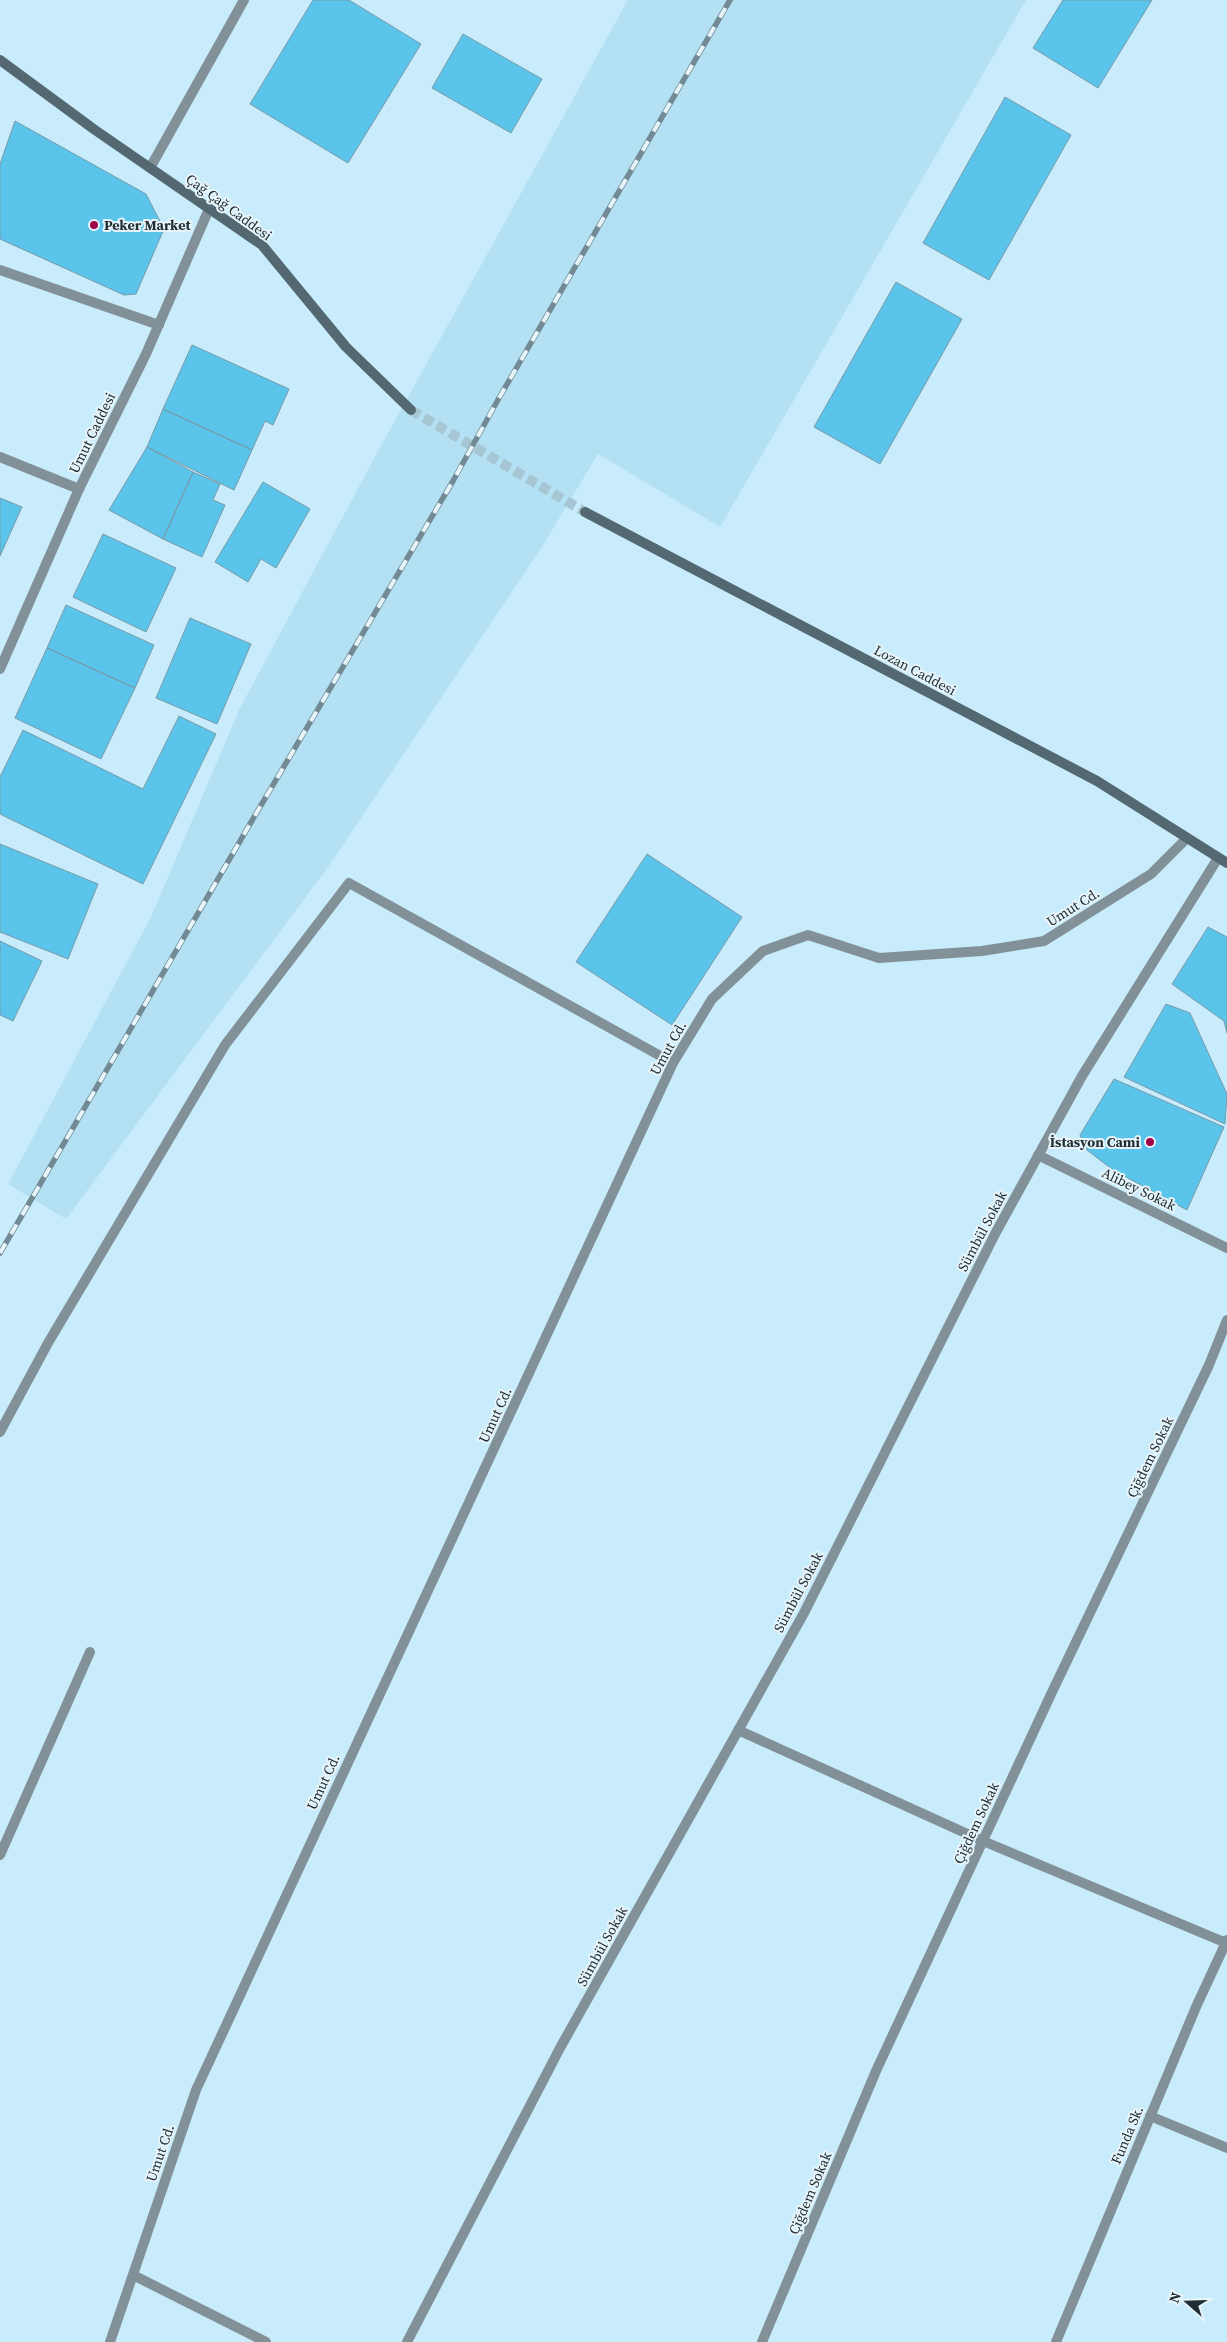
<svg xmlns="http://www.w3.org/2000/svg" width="1227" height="2342" font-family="'Source Serif 4',serif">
	<rect width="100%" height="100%" fill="#c8ecfb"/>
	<!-- built -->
	<path fill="#b4e0f3" d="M628,0H1026L720,527L598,454L543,545L328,867L66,1219L8,1184L151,917L240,708L382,444Z"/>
	<!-- building -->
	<path fill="#5ac4eb" stroke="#799aa8" d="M313,0H349L421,44L348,163L250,104Z
		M1063,0H1152L1098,88L1033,48Z
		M463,34L542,79L511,133L432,88Z
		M1005,97L1071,135L989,280L923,243Z
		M15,121L146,194L164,229L136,294L124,295L0,239V164Z
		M896,282L962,319L880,464L814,427Z
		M192,345L289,389L273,425L265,421L252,450L163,409Z
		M163,409L252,450L234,490L147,447Z
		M147,447L193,472L163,539L109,510Z
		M193,472L220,484L213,500L225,505L202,557L163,539Z
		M263,482L310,509L276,568L261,559L248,582L215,562Z
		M0,498L22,507L0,556Z
		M103,534L176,568L146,632L73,597Z
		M66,605L154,645L135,688L47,648Z
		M190,618L251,644L217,724L156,698Z
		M47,648L135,688L101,759L15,718Z
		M179,716L216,734L143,884L0,814V777L23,730L143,789Z
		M0,844L98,884L68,959L0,932Z
		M647,854L742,917L672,1025L576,962Z
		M1208,927L1227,937V1033L1224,1021L1172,984Z
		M0,941L42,961L13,1021L0,1015Z
		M1166,1004L1190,1013L1227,1094L1225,1124L1124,1077Z
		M1114,1079L1224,1127L1187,1210L1113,1170L1087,1150L1080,1135Z"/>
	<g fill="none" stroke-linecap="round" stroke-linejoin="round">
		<!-- secondary-tunnel -->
		<path stroke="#a6c6d3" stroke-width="10" stroke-dasharray="10 5" stroke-linecap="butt" d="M411,410L585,512"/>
		<!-- minor -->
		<path stroke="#829197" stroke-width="10" d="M150,168L244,0
			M0,270L159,325
			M0,457L79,489
			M1038,1155L1227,1248
			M0,1432L48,1343L225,1045L349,883L673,1063
			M738,1730L983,1841L1226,1943
			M0,1855L90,1652
			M1150,2116L1227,2148
			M133,2275L266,2342
			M110,2342L196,2090L673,1063L712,999L763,951L808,935L879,958L982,951L1044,941L1151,874L1187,838
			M407,2342L560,2048L804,1613L995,1234L1082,1076L1218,858
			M762,2342L876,2071L1052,1692L1209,1365L1227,1320
			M1056,2342L1196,2007L1227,1940"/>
		<!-- tertiary -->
		<path stroke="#829197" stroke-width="10" d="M0,669L79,489L146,354L209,209"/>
		<!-- secondary -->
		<path stroke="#536871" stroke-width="10" d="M0,60L95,130L262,245L346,347L411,410
			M585,512L1097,781L1227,863"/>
		<defs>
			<path id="rail" d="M0,1253L257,812L453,481L499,398L730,0"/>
		</defs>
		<!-- rail casing -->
		<use href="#rail" stroke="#718a94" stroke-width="5.5"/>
		<!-- rail -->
		<use href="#rail" stroke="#e7f5fb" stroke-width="4" stroke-dasharray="11" stroke-linecap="butt"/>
	</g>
	<!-- markers -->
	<g fill="#9e0248" stroke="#e7f5fb" stroke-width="2">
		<circle cx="94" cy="225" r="5"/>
		<circle cx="1150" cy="1142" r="5"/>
	</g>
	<g text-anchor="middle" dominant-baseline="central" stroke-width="4" stroke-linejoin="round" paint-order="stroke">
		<!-- street labels -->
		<g font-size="14" fill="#202e34" stroke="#e7f5fb">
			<text transform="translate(229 207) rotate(36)">Çağ Çağ Caddesi</text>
			<text transform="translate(92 433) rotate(-64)">Umut Caddesi</text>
			<text transform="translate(915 670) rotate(28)">Lozan Caddesi</text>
			<text transform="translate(1073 907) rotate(-32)">Umut Cd.</text>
			<text transform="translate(668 1048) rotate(-61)">Umut Cd.</text>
			<text transform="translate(1139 1189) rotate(26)">Alibey Sokak</text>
			<text transform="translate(982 1231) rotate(-62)">Sümbül Sokak</text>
			<text transform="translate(495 1415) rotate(-65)">Umut Cd.</text>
			<text transform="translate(1150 1457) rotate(-64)">Çiğdem Sokak</text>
			<text transform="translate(798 1592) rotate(-62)">Sümbül Sokak</text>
			<text transform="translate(323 1782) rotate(-65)">Umut Cd.</text>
			<text transform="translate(976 1823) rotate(-65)">Çiğdem Sokak</text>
			<text transform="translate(602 1946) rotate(-61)">Sümbül Sokak</text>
			<text transform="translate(1127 2135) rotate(-67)">Funda Sk.</text>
			<text transform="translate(160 2153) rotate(-71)">Umut Cd.</text>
			<text transform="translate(810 2193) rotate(-67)">Çiğdem Sokak</text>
		</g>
		<!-- poi labels -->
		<g font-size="14" font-weight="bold" fill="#202e34" stroke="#e7f5fb" text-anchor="start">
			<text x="104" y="225">Peker Market</text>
			<text x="1140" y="1142" text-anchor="end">İstasyon Cami</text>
		</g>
	</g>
	<!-- north arrow -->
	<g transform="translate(1187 2302) rotate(290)" stroke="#e7f5fb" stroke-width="4" paint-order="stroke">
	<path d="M0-4L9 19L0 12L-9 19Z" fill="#202e34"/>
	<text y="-8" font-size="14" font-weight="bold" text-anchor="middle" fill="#202e34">N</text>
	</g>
</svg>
